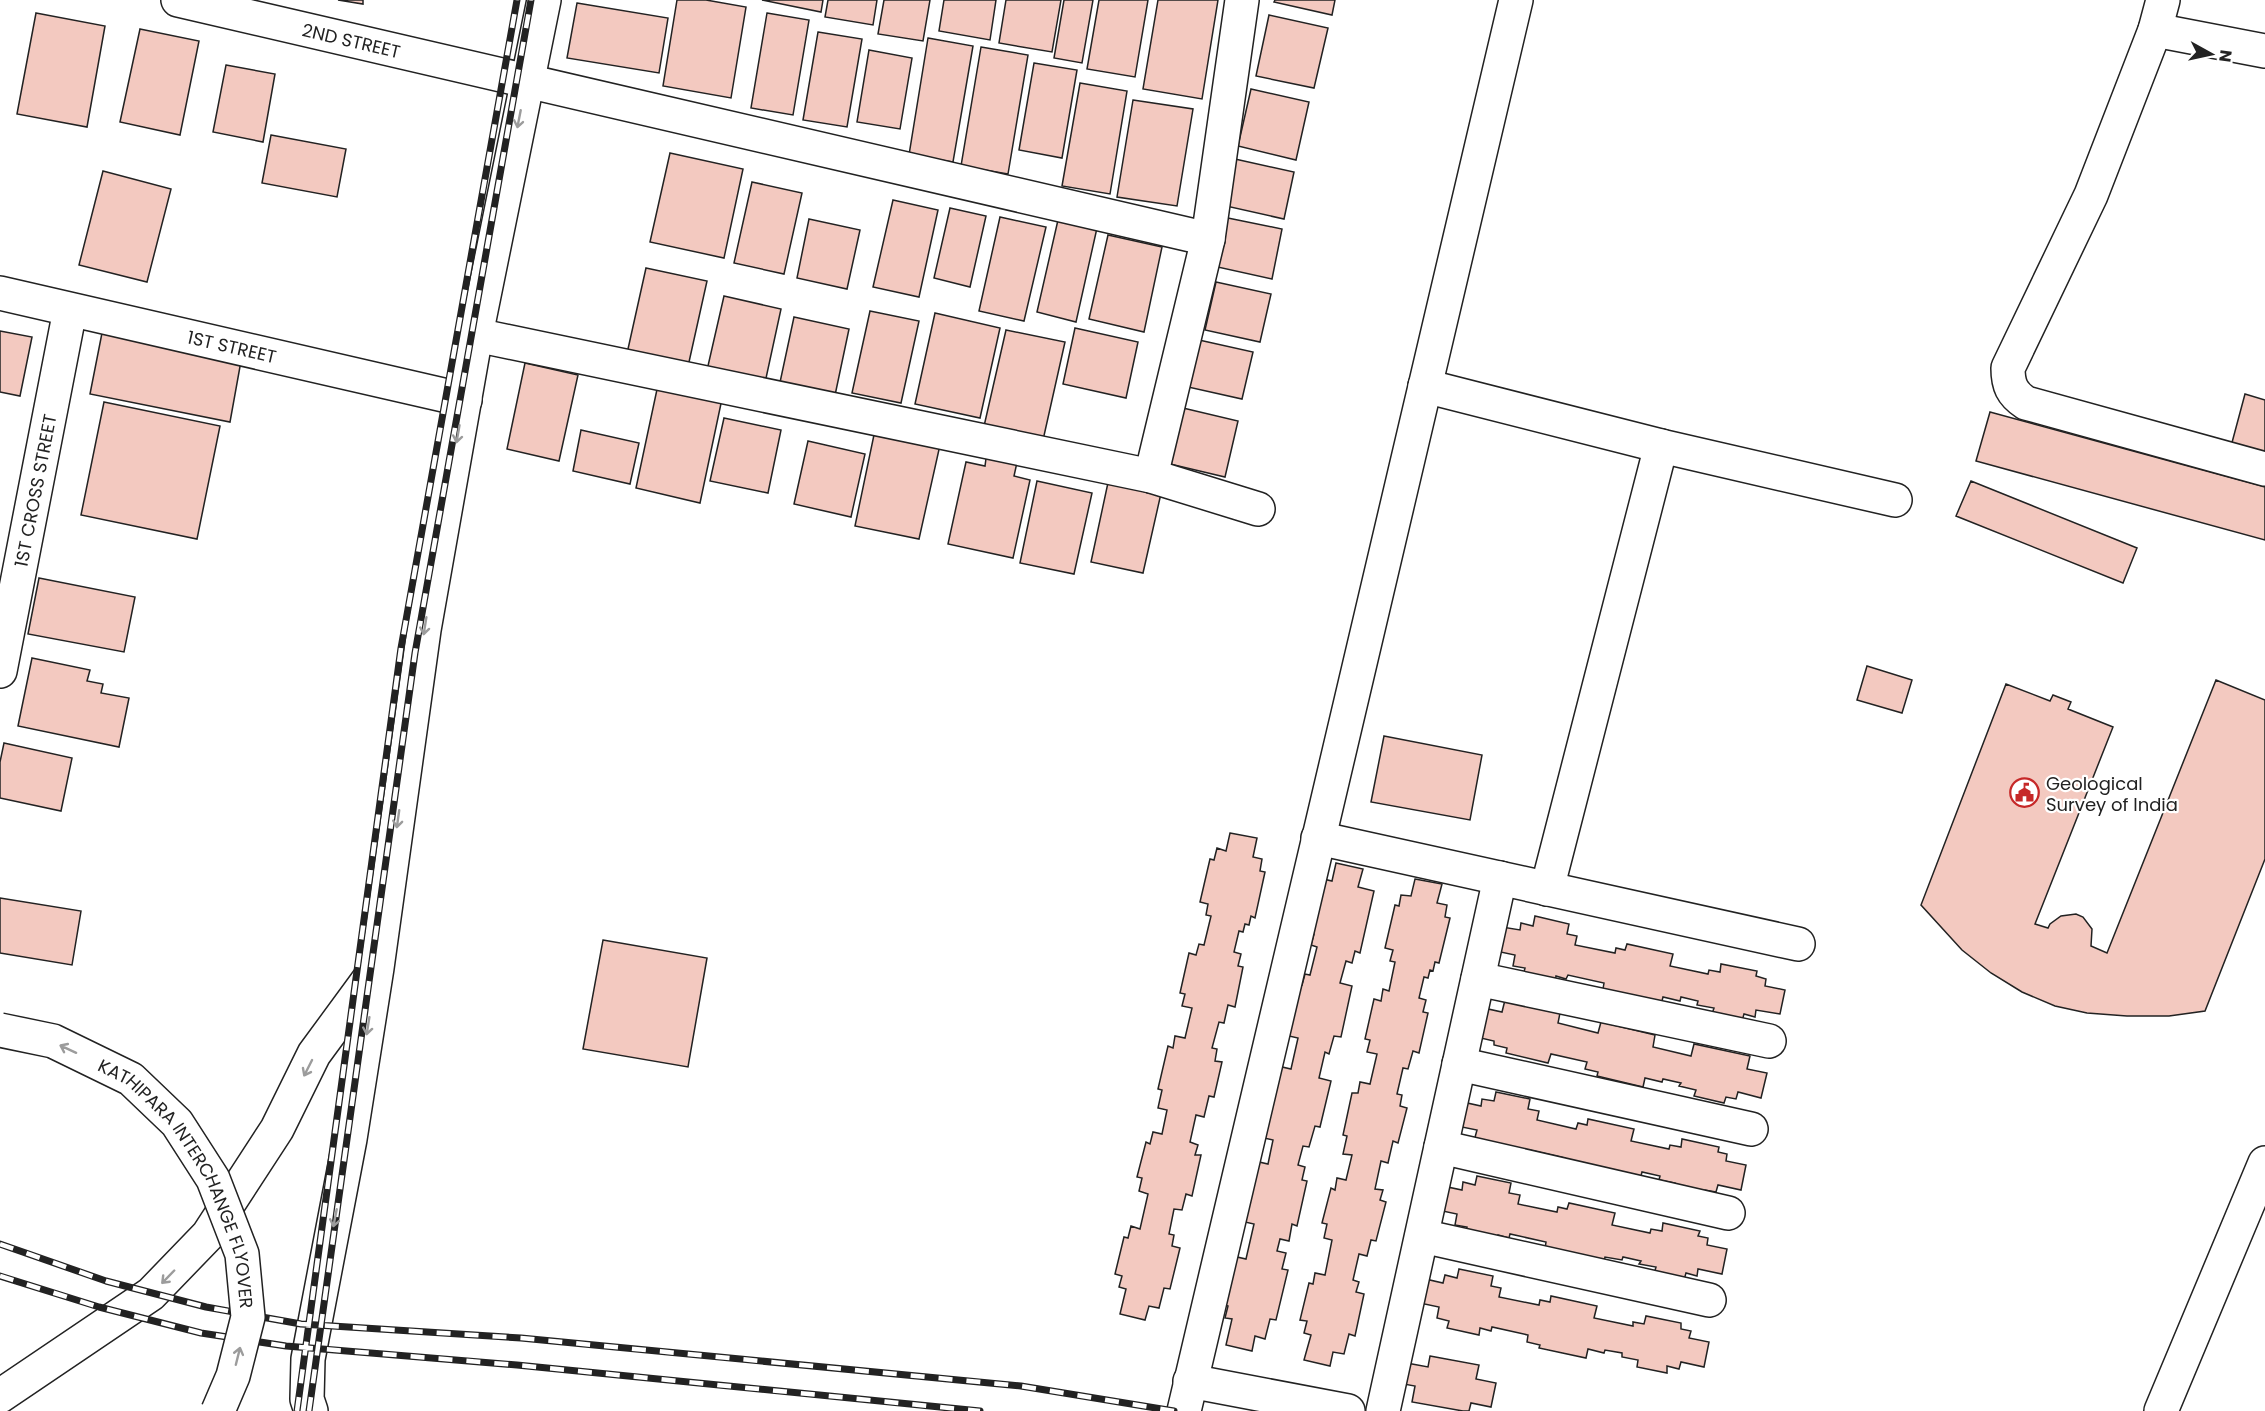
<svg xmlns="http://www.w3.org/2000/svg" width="2265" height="1411" font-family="Poppins,sans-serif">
	<rect width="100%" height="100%" fill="#fff"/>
	<!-- building -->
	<path fill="#f3c9c0" stroke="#222" stroke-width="1.5" d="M338,0H363V4Z
		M677,0H706L746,7L731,98L663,86Z
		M762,0H823L821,12Z
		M828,0H877L873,25L825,17Z
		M884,0H930L923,41L878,34Z
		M944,0H996L990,40L939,31Z
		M1006,0H1061L1052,52L999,43Z
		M1064,0H1093L1082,63L1054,58Z
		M1099,0H1148L1135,77L1087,69Z
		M1158,0H1218L1202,99L1143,89Z
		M1275,0H1335L1332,15L1274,2Z
		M577,3L668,18L659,73L567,58Z
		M36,13L105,26L87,127L17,114Z
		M767,13L809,20L793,115L751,108Z
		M1269,15L1328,28L1314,88L1256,76Z
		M140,29L199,41L180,135L120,122Z
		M818,32L862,39L847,127L803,120Z
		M928,38L973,46L953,162L909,155Z
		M981,47L1028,55L1008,174L961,166Z
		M869,50L912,58L900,129L857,122Z
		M1034,63L1077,70L1062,158L1019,150Z
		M226,65L275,74L263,142L213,132Z
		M1080,83L1127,91L1110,194L1062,186Z
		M1251,89L1309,102L1296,160L1238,146Z
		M1133,100L1193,109L1177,206L1117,197Z
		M271,135L346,149L337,197L262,183Z
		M670,153L743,169L724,258L650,242Z
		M1235,159L1294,172L1284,219L1226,206Z
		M103,171L171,189L147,282L79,265Z
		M752,182L802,193L784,274L734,263Z
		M893,200L938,210L919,297L873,287Z
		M950,208L986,216L970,287L934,278Z
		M1000,217L1046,227L1024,321L979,311Z
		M1223,217L1282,229L1272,279L1213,266Z
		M809,219L860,230L847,289L797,278Z
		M1058,220L1097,228L1076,322L1037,312Z
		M1108,235L1162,247L1144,332L1089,319Z
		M646,268L707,281L687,371L626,358Z
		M1216,282L1271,294L1260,342L1205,330Z
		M724,296L781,309L763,392L705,379Z
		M870,311L919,321L901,403L852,393Z
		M935,313L1000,328L980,418L915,404Z
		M794,317L849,329L834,400L779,387Z
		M1075,328L1138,342L1126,398L1063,384Z
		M1006,330L1065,342L1041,449L982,435Z
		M0,331L32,337L20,396L0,392Z
		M102,333L241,361L230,422L90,394Z
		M1199,340L1253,352L1242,399L1188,387Z
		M525,363L578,375L559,461L507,449Z
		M659,380L723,394L700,503L636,488Z
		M2245,394L2265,400V459L2230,450Z
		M104,402L220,426L197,539L81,515Z
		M1183,408L1238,421L1225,477L1170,464Z
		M1990,412L2265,487V540L1976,461Z
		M724,418L781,430L768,493L710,481Z
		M581,430L639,443L630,484L573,471Z
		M875,430L940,445L919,539L855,526Z
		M808,441L865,454L851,517L794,504Z
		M987,451L1018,458L1014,476L1030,480L1013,558L948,544L966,462L985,466Z
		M1109,478L1162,489L1143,573L1091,562Z
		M1037,481L1092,493L1074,574L1020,563Z
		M1971,481L2137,548L2123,583L1956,516Z
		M39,578L135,597L124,652L28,634Z
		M32,658L90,670L87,681L103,684L101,693L129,698L119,747L18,726Z
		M1867,666L1912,680L1902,713L1857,700Z
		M2216,680L2265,700V859L2205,1011L2169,1016H2127L2087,1013L2055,1006L2022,992L1991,973L1962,950L1921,905L2006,684L2050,701L2053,695L2071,702L2068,709L2113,727L2035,924L2048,928L2050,924L2061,916L2076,914L2083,917L2092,929L2091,946L2107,953Z
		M1384,736L1482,755L1470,820L1371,802Z
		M4,743L72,758L61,811L0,798V762Z
		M1230,833L1257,838L1253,857L1262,859L1260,871L1265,872L1255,918L1251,916L1249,925L1245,924L1243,932L1239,931L1234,952L1241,954L1238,966L1243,967L1235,1007L1228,1005L1224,1023L1219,1022L1212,1048L1217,1049L1215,1061L1222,1062L1214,1097L1209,1096L1204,1117L1196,1115L1190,1142L1198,1145L1195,1155H1201L1192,1196L1186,1194L1182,1210L1174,1209L1169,1234L1174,1235L1172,1246L1180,1248L1170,1289L1164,1288L1159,1308L1149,1306L1145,1320L1120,1314L1126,1289L1119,1287L1122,1276L1115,1274L1124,1237L1128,1238L1131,1226L1140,1229L1148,1194L1139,1191L1142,1178L1137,1177L1146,1142L1150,1144L1153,1132L1162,1134L1167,1110L1158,1108L1162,1090L1158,1089L1168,1046L1173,1048L1175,1036L1185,1038L1192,1008L1182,1006L1185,994L1180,993L1189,953L1196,955L1199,944L1204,945L1211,916L1206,915L1208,904L1200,902L1210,859L1214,860L1217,848L1226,851Z
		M1336,863L1363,869L1358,887L1374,891L1360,953L1355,951L1352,963L1346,961L1340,983L1352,986L1341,1037L1334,1036L1329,1054L1325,1052L1319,1078L1331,1081L1320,1127L1315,1126L1309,1147L1303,1146L1298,1165L1305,1167L1302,1180L1307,1181L1297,1226L1292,1224L1289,1241L1280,1239L1277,1251L1286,1253L1282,1269L1288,1270L1276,1320L1270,1319L1265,1339L1255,1336L1252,1351L1226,1345L1232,1319L1225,1318L1228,1306L1221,1304L1237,1257L1246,1259L1254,1224L1245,1222L1259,1162L1268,1164L1273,1140L1264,1138L1282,1067L1291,1069L1298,1038L1289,1036L1295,983L1302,985L1305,974L1310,975L1317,947L1311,945L1314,934L1306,932L1323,879L1332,881Z
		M1415,879L1442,884L1437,903L1447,905L1445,917L1450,918L1439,963L1435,962L1433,971L1430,970L1428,978L1424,977L1419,998L1426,1000L1423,1012L1428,1013L1419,1053L1413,1051L1408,1069L1403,1068L1397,1094L1402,1095L1400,1106L1407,1108L1398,1143L1393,1141L1388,1163L1381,1161L1375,1189L1383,1190L1380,1200L1386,1202L1376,1241L1371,1240L1367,1256L1359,1254L1353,1280L1359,1282L1356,1292L1364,1294L1355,1336L1349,1334L1344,1354L1333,1352L1330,1366L1304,1360L1311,1335L1304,1333L1307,1321L1300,1320L1309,1283L1313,1284L1315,1273L1325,1275L1332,1240L1324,1238L1327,1224L1322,1223L1331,1188L1335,1190L1337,1178L1346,1180L1352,1155L1343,1154L1347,1136L1343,1135L1352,1093H1358L1360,1082L1370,1084L1377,1054L1367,1052L1370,1040L1365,1039L1374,999L1381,1001L1383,989L1389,991L1395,962L1390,961L1393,950L1385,948L1395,905L1399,906L1401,895L1411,896Z
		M0,898L81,911L72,965L0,953Z
		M1535,916L1569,924L1567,934L1577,936L1575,945L1615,953L1616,948L1625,950L1627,944L1673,954L1670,966L1708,974L1709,970L1720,972L1721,964L1757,971L1756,976L1766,979L1765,986L1785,990L1780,1014L1756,1010L1755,1017L1744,1014L1742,1021L1712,1014L1714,1008L1697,1005L1698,1001L1681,997L1680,1001L1663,997L1661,1005L1603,989L1604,983L1568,975L1566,979L1556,976L1555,982L1523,976L1525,968L1513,966L1515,955L1491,950L1496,926L1520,930L1521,923L1533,926Z
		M603,940L707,958L688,1067L583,1049Z
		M1505,1000L1560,1013L1558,1023L1598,1033L1601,1022L1655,1035L1653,1047L1691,1056L1694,1044L1750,1056L1747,1069L1767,1073L1761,1098L1738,1092L1736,1099L1726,1097L1724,1103L1694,1096L1696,1090L1679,1086L1681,1083L1663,1079L1662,1082L1645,1078L1643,1087L1597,1076L1598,1072L1585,1069L1587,1062L1551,1054L1548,1063L1506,1053L1507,1048L1494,1045V1041L1472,1036L1479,1007L1502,1012Z
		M1496,1092L1530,1099L1528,1109L1539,1111L1537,1120L1576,1129L1578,1123L1587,1125L1588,1119L1634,1129L1631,1141L1669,1149L1670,1145L1681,1147L1682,1139L1719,1147L1718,1152L1727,1154L1726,1161L1746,1165L1741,1190L1718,1185L1716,1192L1705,1190L1703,1196L1674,1190L1675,1183L1659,1180L1660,1176L1642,1172L1641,1176L1564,1165L1565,1158L1529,1150L1528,1154L1474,1141L1477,1130L1452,1125L1458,1101L1481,1106L1482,1099L1494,1101Z
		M1477,1176L1511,1183L1509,1193L1520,1195L1518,1204L1557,1212L1558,1207L1567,1209L1569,1203L1615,1213L1612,1225L1650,1233L1651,1229L1662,1231L1663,1223L1700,1231L1698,1236L1708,1238L1707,1245L1727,1249L1722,1274L1698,1269L1697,1276L1686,1273L1684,1280L1654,1274L1656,1267L1639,1264L1641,1261L1623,1257L1622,1260L1605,1257L1603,1265L1545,1249L1546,1242L1510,1234L1509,1238L1498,1235L1497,1242L1465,1235L1467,1227L1455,1225L1457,1214L1433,1209L1438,1185L1462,1190L1463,1182L1475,1185Z
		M1459,1269L1493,1276L1491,1286L1501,1288L1499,1297L1539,1305L1540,1300L1550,1302L1551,1296L1597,1306L1594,1318L1633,1326V1322L1644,1324L1646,1316L1681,1323V1329L1691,1331L1689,1338L1709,1342L1704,1367L1681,1362L1679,1369L1667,1366V1373L1637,1367L1638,1360L1622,1357V1353L1605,1350L1604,1353L1588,1349L1586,1358L1539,1348L1540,1345L1527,1342L1528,1335L1492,1327L1491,1331L1480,1328L1479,1335L1447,1328L1449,1321L1437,1318L1439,1307L1415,1302L1421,1278L1443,1283L1445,1275L1457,1278Z
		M1430,1356L1479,1365L1476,1379L1496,1383L1491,1407L1471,1403L1469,1411H1463L1412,1402L1415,1386L1398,1383L1401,1362L1428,1367Z"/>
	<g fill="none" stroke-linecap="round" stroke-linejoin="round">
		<defs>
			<g id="minor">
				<path id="s1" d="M178,0L1208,239"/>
				<path d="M2163,0L2155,30L2091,195L2008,368C2008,385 2012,394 2026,403L2265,469"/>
				<path d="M2155,30L2265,51"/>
				<path id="s2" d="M0,293L465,400"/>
				<path d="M476,335L1151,476L1258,509"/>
				<path d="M1425,386L1661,446L1895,500"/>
				<path d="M1151,476L1208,239L1242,0"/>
				<path id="s3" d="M0,671L70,310"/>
				<path d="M1318,838L1798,944"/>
				<path d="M1547,889L1661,446"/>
				<path d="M1478,979L1769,1041"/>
				<path d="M1459,1064L1751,1129"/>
				<path d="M1441,1147L1728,1213"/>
				<path d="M1422,1236L1709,1300"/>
				<path d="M1190,1381L1348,1411"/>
				<path d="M1184,1411L1516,0"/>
				<path d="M1383,1411L1500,878"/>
				<path d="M2161,1411L2265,1163"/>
			</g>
			<path id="major" d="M0,1396L151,1294L208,1235L277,1129L314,1054L372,975
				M311,1411L307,1399L308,1359L350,1139L377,968L424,630L476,335L544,0"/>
		</defs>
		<!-- minor casing -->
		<use href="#minor" stroke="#222" stroke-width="36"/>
		<!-- major casing -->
		<use href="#major" stroke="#222" stroke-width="36"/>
		<!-- minor -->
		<use href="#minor" stroke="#fff" stroke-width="33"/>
		<!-- major -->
		<use href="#major" stroke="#fff" stroke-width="33"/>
		<defs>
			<path id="rail" d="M0,1244L106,1281L206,1307L301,1324L521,1338L1021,1386L1174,1411
				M0,1276L99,1307L201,1333L286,1346L517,1365L980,1411
				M297,1411L401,648L517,0
				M309,1411L415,653L531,0"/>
		</defs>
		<!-- rail casing -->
		<use href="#rail" stroke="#222" stroke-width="7"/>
		<!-- rail -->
		<use href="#rail" stroke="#fff" stroke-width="4.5" stroke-dasharray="14" stroke-linecap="butt"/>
		<defs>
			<g id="major-bridge">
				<path id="s4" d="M0,1030L53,1041L131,1079L177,1123L213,1179L242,1254L248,1317L233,1376L218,1411"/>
			</g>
		</defs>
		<!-- major-bridge casing -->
		<use href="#major-bridge" stroke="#222" stroke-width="36" stroke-linecap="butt"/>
		<!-- major-bridge -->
		<use href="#major-bridge" stroke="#fff" stroke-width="33"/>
	</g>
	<!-- one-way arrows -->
	<defs><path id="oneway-shaft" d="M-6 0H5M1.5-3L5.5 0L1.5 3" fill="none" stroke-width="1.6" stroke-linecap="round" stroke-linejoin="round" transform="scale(1.5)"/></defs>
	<g stroke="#9c9c9c">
		<use href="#oneway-shaft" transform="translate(519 119) rotate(101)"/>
		<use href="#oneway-shaft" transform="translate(458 434) rotate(100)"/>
		<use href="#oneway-shaft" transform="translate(425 626) rotate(99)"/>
		<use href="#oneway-shaft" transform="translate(398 819) rotate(98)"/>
		<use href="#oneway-shaft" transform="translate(368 1026) rotate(99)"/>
		<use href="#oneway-shaft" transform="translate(68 1049) rotate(-155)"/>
		<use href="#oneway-shaft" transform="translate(308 1068) rotate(117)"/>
		<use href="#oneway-shaft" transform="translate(335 1218) rotate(101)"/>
		<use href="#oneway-shaft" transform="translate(168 1277) rotate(134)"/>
		<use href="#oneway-shaft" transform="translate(238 1356) rotate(-76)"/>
	</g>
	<!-- icons -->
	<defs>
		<symbol id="civic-ring" viewBox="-11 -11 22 22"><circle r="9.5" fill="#fff" stroke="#c62828" stroke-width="1.5"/><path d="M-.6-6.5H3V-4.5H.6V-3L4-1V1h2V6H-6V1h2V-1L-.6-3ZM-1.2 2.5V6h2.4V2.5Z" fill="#c62828"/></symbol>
	</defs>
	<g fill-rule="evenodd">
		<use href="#civic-ring" x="2008" y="776" width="33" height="33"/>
	</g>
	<g text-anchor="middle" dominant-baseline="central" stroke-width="4.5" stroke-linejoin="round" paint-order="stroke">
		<!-- street labels -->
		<g font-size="18" fill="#222" stroke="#fff">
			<text stroke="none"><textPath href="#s1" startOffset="178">2ND STREET</textPath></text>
			<text stroke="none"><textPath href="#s2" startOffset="238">1ST STREET</textPath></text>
			<text stroke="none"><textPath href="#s3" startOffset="184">1ST CROSS STREET</textPath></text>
			<text stroke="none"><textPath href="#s4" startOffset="256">KATHIPARA INTERCHANGE FLYOVER</textPath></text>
		</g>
		<!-- poi labels -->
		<g font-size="18" fill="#222" stroke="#fff" text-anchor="start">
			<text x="2046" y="783">Geological<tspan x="2046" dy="21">Survey of India</tspan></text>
		</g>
	</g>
	<!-- north arrow -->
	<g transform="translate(2211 54) rotate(98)" stroke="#ffffff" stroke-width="4.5" paint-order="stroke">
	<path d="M0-4.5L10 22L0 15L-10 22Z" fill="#222222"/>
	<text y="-9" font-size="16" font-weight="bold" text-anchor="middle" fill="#222222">N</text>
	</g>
</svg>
